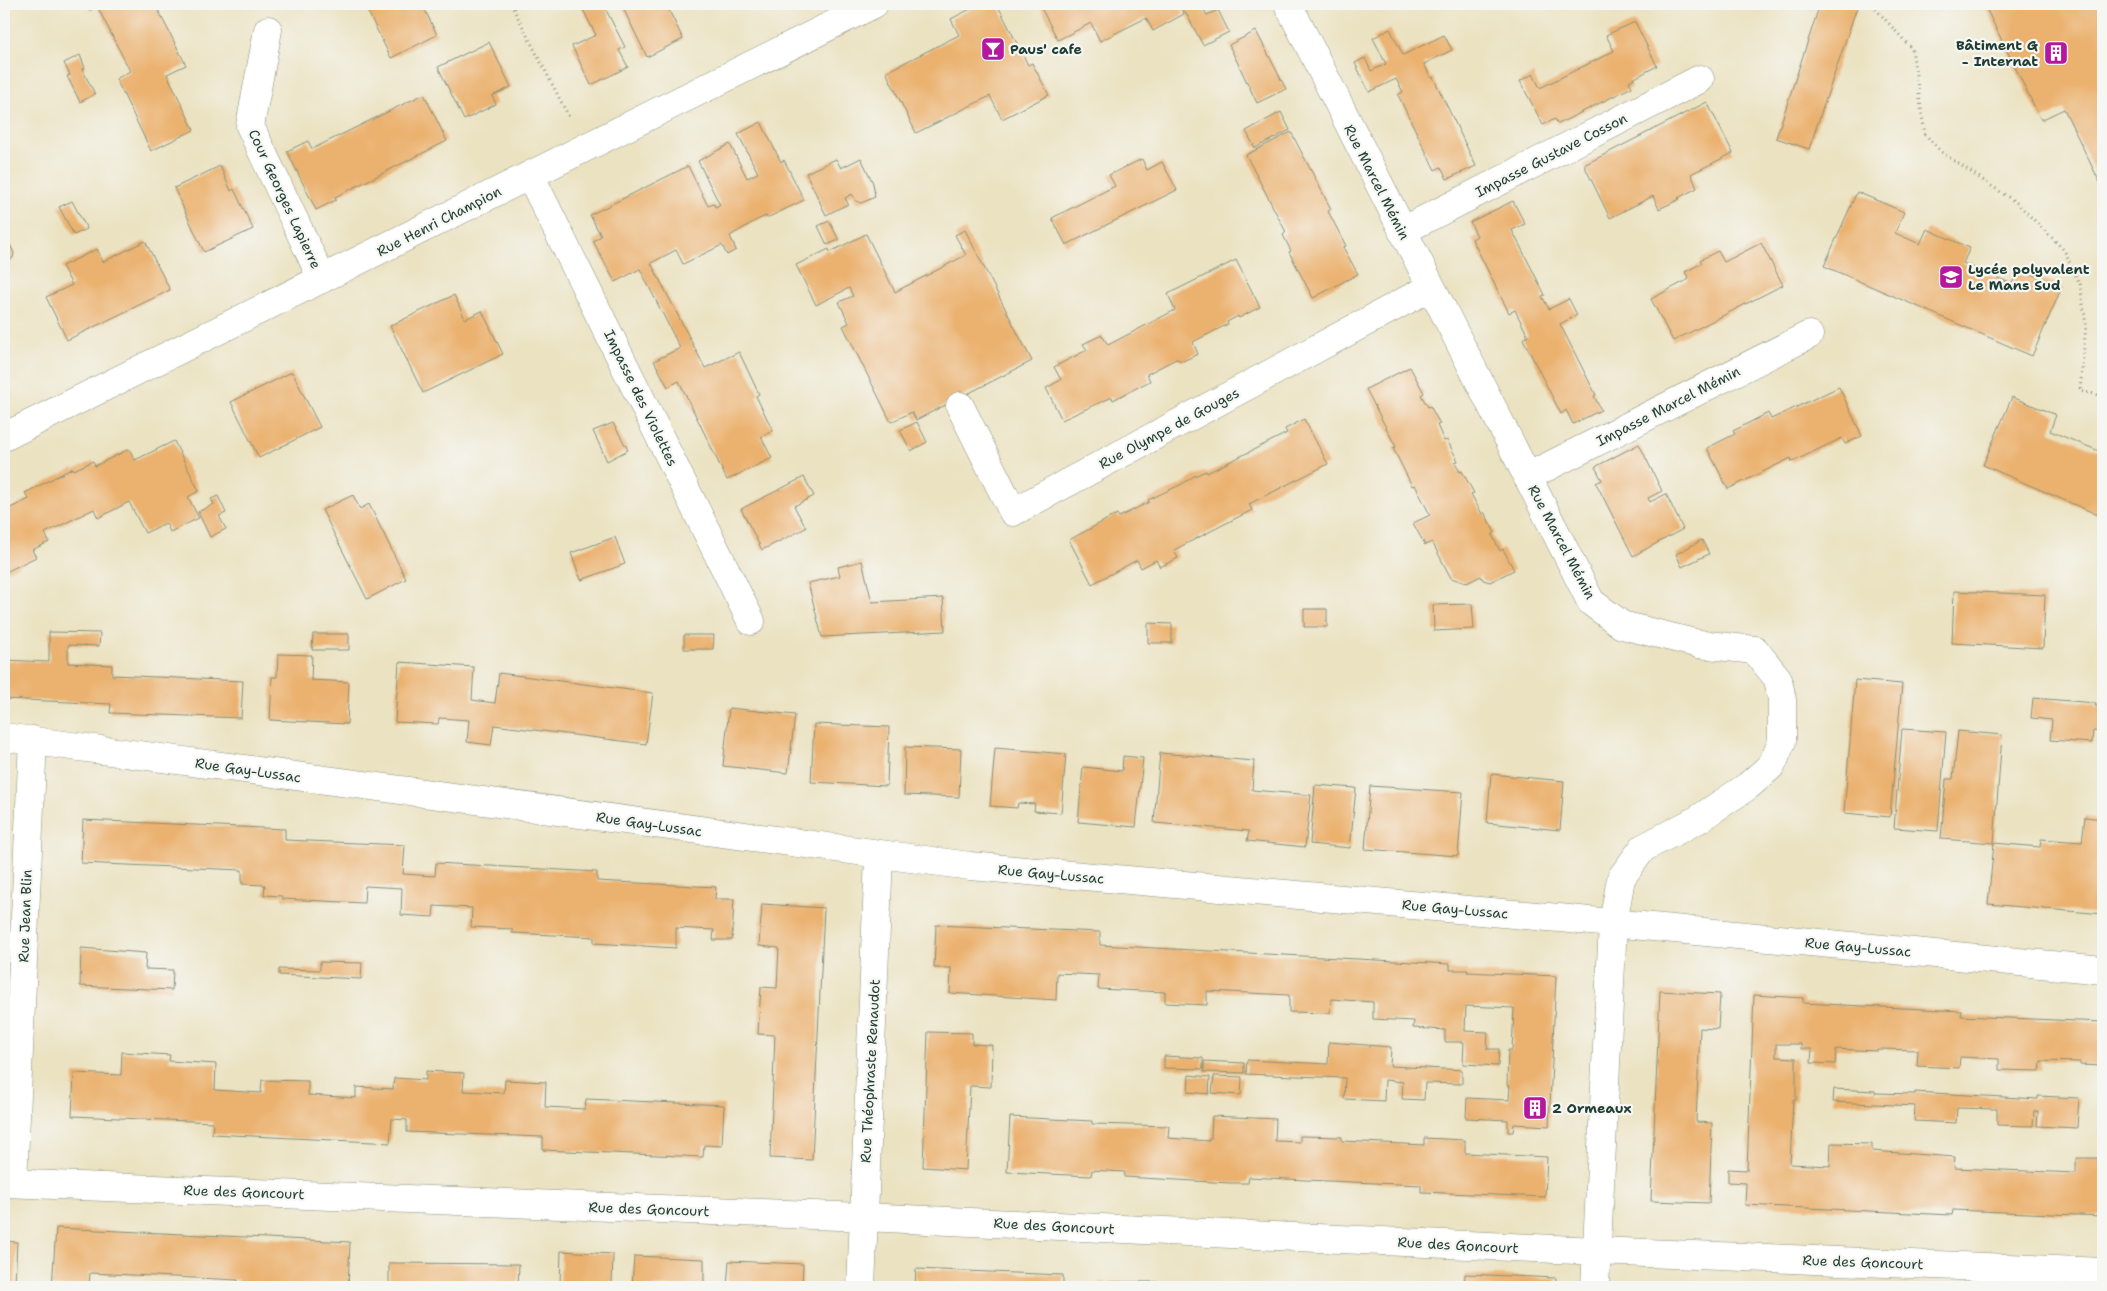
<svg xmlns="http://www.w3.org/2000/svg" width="2107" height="1291" font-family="'Shantell Sans',sans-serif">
	<rect width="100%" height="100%" fill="#f6f6f2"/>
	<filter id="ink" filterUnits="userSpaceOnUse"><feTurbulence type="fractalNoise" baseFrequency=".02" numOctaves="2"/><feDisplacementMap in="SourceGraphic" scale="10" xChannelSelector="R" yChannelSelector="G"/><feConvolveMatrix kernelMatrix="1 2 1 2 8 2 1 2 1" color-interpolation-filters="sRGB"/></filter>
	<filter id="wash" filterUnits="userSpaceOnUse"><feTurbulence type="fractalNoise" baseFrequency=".0096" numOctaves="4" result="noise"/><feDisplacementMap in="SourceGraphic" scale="20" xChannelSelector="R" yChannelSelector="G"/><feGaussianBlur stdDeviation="1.12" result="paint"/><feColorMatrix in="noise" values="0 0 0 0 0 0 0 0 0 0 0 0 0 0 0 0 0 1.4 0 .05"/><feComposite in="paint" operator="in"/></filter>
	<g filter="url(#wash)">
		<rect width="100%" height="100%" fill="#ebe2c1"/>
		<g id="blocks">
			<!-- building -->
			<path fill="#ebb16e" d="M87,4H155L186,65L167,74L194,130L151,151L116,79L130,71L97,6L90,10Z
				M364,4H422L437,35L391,58Z
				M580,4H603L625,47L619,50L628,67L591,85L572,46L596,35Z
				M632,4H649L652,9L661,4H666L683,39L647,57L623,8Z
				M980,4H997L1028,65L1032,63L1049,95L1002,119L990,96L916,133L886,72L959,35L951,19Z
				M1039,4H1179L1184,14L1153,31L1146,18L1100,41L1091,23L1058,40Z
				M1181,4H1216L1204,10L1207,15L1218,10L1229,32L1203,45Z
				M1820,4H1858L1809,149L1776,138Z
				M1984,4H2097L2103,17V189L2064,109L2041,120Z
				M1635,22L1657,66L1629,81L1632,87L1558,124L1555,119L1543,125L1520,81L1533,74L1540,88L1614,51L1606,35Z
				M1390,29L1403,55L1444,35L1452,50L1424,64L1431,78L1433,77L1476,166L1447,179L1441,167L1435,170L1398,95L1403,92L1396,79L1369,92L1355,63L1365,58L1371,71L1386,64L1373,38Z
				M1256,31L1286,89L1257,103L1229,45Z
				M489,42L511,87L492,96L496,104L464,120L438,67Z
				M80,55L85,68L82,69L95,94L80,102L67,76L70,75L64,63Z
				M424,94L447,141L335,197L336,200L316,210L287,151L308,141L312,149Z
				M1707,102L1733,153L1691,174L1697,188L1678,198L1680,199L1659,209L1653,196L1610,218L1584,165Z
				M1281,112L1290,130L1255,148L1246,131Z
				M761,122L781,162L784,160L804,200L767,218L766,216L755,221L730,236L736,250L727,255L722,245L683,264L676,250L651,263L705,368L739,352L759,394L756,396L773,431L761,437L772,458L727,480L679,381L668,387L654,361L680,348L640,269L615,282L593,241L601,236L590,215L688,166L708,206L714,204L715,207L720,205L698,161L730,144L747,178L758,173L738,134Z
				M1291,132L1331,209L1328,211L1346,246L1343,247L1358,274L1313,298L1289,252L1291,251L1283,235L1286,232L1246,155Z
				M861,158L873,183L875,197L861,203L856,201L852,194L845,198L848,204L826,215L806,173L836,159L841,168Z
				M1142,159L1147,170L1162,162L1177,190L1066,245L1052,218L1115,186L1109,175Z
				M220,166L231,191L234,189L253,229L204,252L174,188Z
				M1857,192L1904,212L1895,233L1920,244L1927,229L1970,248L1963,263L2012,284L2018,268L2062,287L2032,356L1824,266Z
				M72,201L87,229L74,235L59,207Z
				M1513,201L1525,224L1512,230L1545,295L1542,296L1549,309L1569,299L1577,315L1560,324L1596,395L1594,396L1601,410L1573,424L1566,410L1561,414L1523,339L1528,336L1515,310L1509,313L1472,239L1477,236L1470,222Z
				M829,221L839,240L827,245L818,226Z
				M965,230L1032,361L916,420L912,412L891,422L843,326L849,323L839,302L853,296L849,288L816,305L796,265L829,249L830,252L866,234L895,292L966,255L955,235Z
				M4,232L14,253L13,258L4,263Z
				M145,241L170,290L67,340L46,297L72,285L62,266L97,249L103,262Z
				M1761,243L1783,285L1673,341L1651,299L1689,279L1685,272L1702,263L1700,260L1718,251L1724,262Z
				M1236,260L1260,307L1239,318L1238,316L1227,322L1228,324L1193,342L1198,354L1183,361L1176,359L1147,374L1150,381L1113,400L1112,397L1062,420L1046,388L1061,380L1054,367L1087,350L1083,344L1102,335L1108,345L1175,310L1168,294Z
				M454,295L465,319L482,311L503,354L423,393L390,326Z
				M1410,367L1424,393L1421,395L1425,402L1428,407L1430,406L1440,424L1437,425L1444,441L1447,440L1458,461L1455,462L1460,472L1462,471L1474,493L1471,494L1482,514L1484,512L1495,533L1492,535L1500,551L1503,549L1514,570L1490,582L1483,580L1481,576L1467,583L1451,578L1432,542L1425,545L1413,523L1430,515L1415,485L1412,486L1393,448L1396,447L1366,389Z
				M292,372L320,427L259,458L231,402Z
				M1839,387L1862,436L1845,444L1842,438L1792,462L1791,458L1728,489L1707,448L1735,434L1733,431L1768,413L1771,419Z
				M2012,397L2056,415L2050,431L2099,451L2103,441V517L1983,465Z
				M1304,419L1328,464L1249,504L1252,510L1174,550L1178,558L1160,567L1156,560L1141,568L1137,560L1092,584L1069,540L1117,514L1119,517L1149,502L1148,500L1182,484L1194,476L1206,471L1207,473L1287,433L1285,429Z
				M917,422L927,442L911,451L900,430Z
				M613,423L628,450L607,461L593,431Z
				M174,441L199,491L188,497L199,518L170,532L166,523L145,533L129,502L98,518L94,509L45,533L49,542L32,550L36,557L4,573V511L29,499L25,493L73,468L74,470L93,461L95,466L129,449L135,460Z
				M1639,444L1662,491L1648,498L1650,502L1666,494L1683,529L1633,556L1596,483L1602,480L1595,467Z
				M804,477L814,496L794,506L806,528L762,550L741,509Z
				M353,495L360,509L369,504L406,579L367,599L322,510Z
				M218,496L226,513L219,516L226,529L210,537L198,512L214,504L211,499Z
				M615,537L625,564L581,580L571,553Z
				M1702,540L1709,554L1682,567L1676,554Z
				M862,561L872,602L943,598L945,631L822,637L808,583L840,576L838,567Z
				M1954,591L2045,595L2043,648L1952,643Z
				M1472,604L1474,629L1434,631L1433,605Z
				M1304,609H1327V627H1304Z
				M1148,623L1172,624V643H1148Z
				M49,632L100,633L99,646L68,645V663L112,665V675L243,681L241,718L110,713L111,704L4,699V660L49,662Z
				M313,634H349V650H312Z
				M684,635H714L713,649H684Z
				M278,654L312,655L311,680L349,682L347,724L270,720L272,677H277Z
				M399,662L474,667L472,700L495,703L499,673L653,693L646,744L494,725L491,745L467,742L469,720L439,718L438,724L395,722Z
				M1855,680L1902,684L1890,817L1844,813Z
				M2033,698L2096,703L2095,706L2103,707V732L2093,731L2092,743L2050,740L2052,720L2031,718Z
				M729,708L795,715L788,773L723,766Z
				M814,724L889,727L887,786L811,782Z
				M1902,729L1946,732L1938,831L1894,828Z
				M1958,731L2002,735L1994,843L1941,839L1946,779H1953Z
				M905,747L961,749L959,797L904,795Z
				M995,748L1066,754L1061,813L1034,811L1035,804L1018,803L1017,808L990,806Z
				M1160,753L1254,761L1252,790L1311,795L1305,847L1247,841L1249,831L1154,823Z
				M1123,756L1143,758L1136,827L1078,822L1083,767L1122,771Z
				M1491,774L1564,781L1560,830L1487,823Z
				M1315,785L1356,788L1350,848L1310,844Z
				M1370,786L1463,792L1458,856L1365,849Z
				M2085,817L2103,819V914L1988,904L1994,843L2040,847L2041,839L2082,842Z
				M83,820L285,829V840L405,845L403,874L435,876L436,863L597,872V881L716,887L715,899H734L732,940H713L714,930L676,928V948L594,943V937L512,933V929L471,927L472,908L434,906L433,917L401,915L402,888L365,886L364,903L282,899V896L264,895L265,885L242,884V870L81,863Z
				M762,904L824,908L812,1160L770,1158L775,1035L758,1034L761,987L777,988L779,948L759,946Z
				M936,925L1100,932V945L1450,964V970H1468L1467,972L1556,976L1549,1126L1514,1124L1513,1132H1508V1120L1466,1118L1467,1098L1509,1100L1510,1086L1507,1085L1508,1050H1512L1514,1008L1466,1006L1465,1031L1488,1032L1487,1049H1499L1498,1066L1463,1064L1464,1042H1445V1030L1413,1028L1414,1021L1373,1019V1002L1331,999L1330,1013L1289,1012V995L1207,991V1005L1165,1003V992L1098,989L1099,975L1057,973L1056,1000L950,993L951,968H934Z
				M81,948L146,953L145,969L173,970L172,990L80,986Z
				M320,962L362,963L361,979L279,975V969L320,970Z
				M1660,991L1720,994L1718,1029L1700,1028L1696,1122L1712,1123L1709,1203L1651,1201Z
				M1754,995L1803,998V1003L1962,1011L1961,1016L2103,1022V1066L2080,1065V1062L2041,1061L2040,1071L1999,1070V1059L1960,1057L1959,1068L1917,1066L1918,1050L1877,1049V1051L1836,1049L1835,1064L1811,1063L1812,1049H1801V1044H1776V1057L1796,1058V1100H1793L1790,1164L1830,1166L1831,1143L1872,1144V1151L1955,1157L1954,1168L2076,1173V1158H2103V1216L1953,1210L1952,1215L1745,1205L1746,1183L1728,1182V1169L1747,1170Z
				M928,1032L972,1033V1044L992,1045L991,1087L970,1086L966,1170L923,1167Z
				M1329,1042L1391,1047L1390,1066L1462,1070V1084L1425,1083L1424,1100L1402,1099L1403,1082L1385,1080L1384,1101L1344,1099L1345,1078L1246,1074L1247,1060L1328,1064Z
				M122,1052L170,1055L169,1061L216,1064L215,1090L261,1093L262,1080L308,1081V1095L356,1098V1087L393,1089L394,1078L426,1080V1071L464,1073L463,1091L504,1093L505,1080L546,1082L545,1107L585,1109L586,1099L724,1105L722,1146L704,1145L703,1157L543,1150V1137L407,1132V1120L392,1119L390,1143L373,1142L212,1134L213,1122L72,1116L74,1073L121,1075Z
				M1164,1056L1203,1058V1069L1164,1068Z
				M1204,1061L1244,1063V1073L1204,1072Z
				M1189,1075L1210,1077L1209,1094L1188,1092Z
				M1214,1076L1242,1077L1241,1095L1212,1093Z
				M1834,1089L1875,1091V1093L1915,1094V1092L2038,1099V1096L2079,1098L2077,1128L2037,1126L2038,1111H2034L2033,1126L1997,1125V1109L1957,1108L1956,1123L1914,1121L1915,1106L1833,1102Z
				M1212,1116L1276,1119L1275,1141L1300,1142V1136L1342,1137V1141L1424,1145V1138L1465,1140V1153L1547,1157L1545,1197L1421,1192V1185L1306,1180L1249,1177L1248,1183H1230L1124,1177L1125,1172L1108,1171L1092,1170L1091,1176L1007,1172L1010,1117L1092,1121V1124L1169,1126L1168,1138L1209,1141V1138H1211Z
				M56,1228L350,1242L348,1287H237L238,1280L90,1273L89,1287H52Z
				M4,1241L17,1242L15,1284H4Z
				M561,1251L613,1254L612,1287H560Z
				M634,1256L704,1259V1287H632Z
				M729,1261L803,1264L802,1287H727Z
				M389,1263L519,1264L518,1287H389Z
				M916,1269L1063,1275V1287H915Z
				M1465,1274L1556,1278V1287H1464Z
				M1098,1282H1158V1287H1099Z
				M1193,1284L1242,1286V1287H1193Z"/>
		</g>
	</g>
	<g filter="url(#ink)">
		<use href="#blocks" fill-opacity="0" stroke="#85907a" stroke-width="1"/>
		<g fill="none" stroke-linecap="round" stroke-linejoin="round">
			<defs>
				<path id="street" d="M1288,4L1591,602L1622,625L1699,644L1755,650L1778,679L1782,700V741L1772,765L1748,786L1697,820L1643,848L1621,878L1613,924L1595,1287
					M268,30L250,126L322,279
					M530,175L751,621
					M1402,231L1700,79
					M960,406L1013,512L1431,287
					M1527,477L1809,335
					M4,737L970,866L1559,918L2103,970
					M4,1183L863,1217L1597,1251L2103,1272
					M13,1183L33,740
					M861,1287L879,856"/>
				<path id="secondary" d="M4,437L874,4"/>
			</defs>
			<!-- street casing -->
			<use href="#street" stroke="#85907a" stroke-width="29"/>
			<!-- secondary casing -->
			<use href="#secondary" stroke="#85907a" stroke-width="29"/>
			<!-- path -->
			<path stroke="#85907a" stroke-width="3" stroke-dasharray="1 4" stroke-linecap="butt" d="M511,4L569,117
				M1872,5L1912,49L1925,134L1941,152L2017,203L2064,250L2080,284L2086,324L2080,391L2103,396"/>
			<!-- street -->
			<use href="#street" stroke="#fff" stroke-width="28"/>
			<!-- secondary -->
			<use href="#secondary" stroke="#fff" stroke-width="28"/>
		</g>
	</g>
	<!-- icons -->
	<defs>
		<symbol id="bar-square" viewBox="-11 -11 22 22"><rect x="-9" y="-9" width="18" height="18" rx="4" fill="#b5179e" stroke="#f6f6f2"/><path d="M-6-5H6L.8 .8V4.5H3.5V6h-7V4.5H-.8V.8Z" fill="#fff"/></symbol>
		<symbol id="building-square" viewBox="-11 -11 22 22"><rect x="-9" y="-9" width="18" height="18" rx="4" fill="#b5179e" stroke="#f6f6f2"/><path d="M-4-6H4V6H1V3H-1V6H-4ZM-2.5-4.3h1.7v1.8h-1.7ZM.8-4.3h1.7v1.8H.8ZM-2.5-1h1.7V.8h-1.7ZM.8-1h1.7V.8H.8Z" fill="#fff"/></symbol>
		<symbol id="school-square" viewBox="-11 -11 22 22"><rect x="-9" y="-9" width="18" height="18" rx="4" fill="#b5179e" stroke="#f6f6f2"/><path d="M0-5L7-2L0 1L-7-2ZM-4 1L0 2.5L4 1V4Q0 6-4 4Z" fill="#fff"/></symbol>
	</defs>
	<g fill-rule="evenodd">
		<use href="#bar-square" x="979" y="35" width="28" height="28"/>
		<use href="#building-square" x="2042" y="39" width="28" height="28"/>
		<use href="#school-square" x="1937" y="263" width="28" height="28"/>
		<use href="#building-square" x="1521" y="1094" width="28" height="28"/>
	</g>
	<g text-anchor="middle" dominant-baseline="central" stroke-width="4.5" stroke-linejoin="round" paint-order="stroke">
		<!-- poi labels -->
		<g font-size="14" font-weight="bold" fill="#1f3d34" stroke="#f6f6f2" text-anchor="start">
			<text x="2038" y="45" text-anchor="end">Bâtiment G<tspan x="2038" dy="16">- Internat</tspan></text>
			<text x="1010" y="49">Paus' cafe</text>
			<text x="1968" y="269">Lycée polyvalent<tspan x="1968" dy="16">Le Mans Sud</tspan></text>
			<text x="1552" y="1108">2 Ormeaux</text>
		</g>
		<!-- street labels -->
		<g font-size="14" fill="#1f3d34" stroke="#f6f6f2">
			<text transform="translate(1551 155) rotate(-27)">Impasse Gustave Cosson</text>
			<text transform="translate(1377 182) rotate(63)">Rue Marcel Mémin</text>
			<text transform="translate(285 199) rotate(65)">Cour Georges Lapierre</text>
			<text transform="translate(439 221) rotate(-27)">Rue Henri Champion</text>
			<text transform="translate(641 398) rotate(64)">Impasse des Violettes</text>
			<text transform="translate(1668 406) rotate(-27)">Impasse Marcel Mémin</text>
			<text transform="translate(1169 428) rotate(-28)">Rue Olympe de Gouges</text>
			<text transform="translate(1562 542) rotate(62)">Rue Marcel Mémin</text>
			<text transform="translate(248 770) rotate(8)">Rue Gay-Lussac</text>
			<text transform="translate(649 824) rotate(8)">Rue Gay-Lussac</text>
			<text transform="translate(1051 874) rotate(5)">Rue Gay-Lussac</text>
			<text transform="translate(1455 909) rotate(5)">Rue Gay-Lussac</text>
			<text transform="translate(25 916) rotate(-88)">Rue Jean Blin</text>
			<text transform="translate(1858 947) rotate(5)">Rue Gay-Lussac</text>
			<text transform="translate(870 1071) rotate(-87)">Rue Théophraste Renaudot</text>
			<text transform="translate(244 1192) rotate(2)">Rue des Goncourt</text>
			<text transform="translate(649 1209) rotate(2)">Rue des Goncourt</text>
			<text transform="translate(1054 1226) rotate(3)">Rue des Goncourt</text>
			<text transform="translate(1458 1245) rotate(3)">Rue des Goncourt</text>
			<text transform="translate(1863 1262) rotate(2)">Rue des Goncourt</text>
		</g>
	</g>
	<!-- margin -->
	<rect width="2107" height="1291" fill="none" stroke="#f6f6f2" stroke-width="20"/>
</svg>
